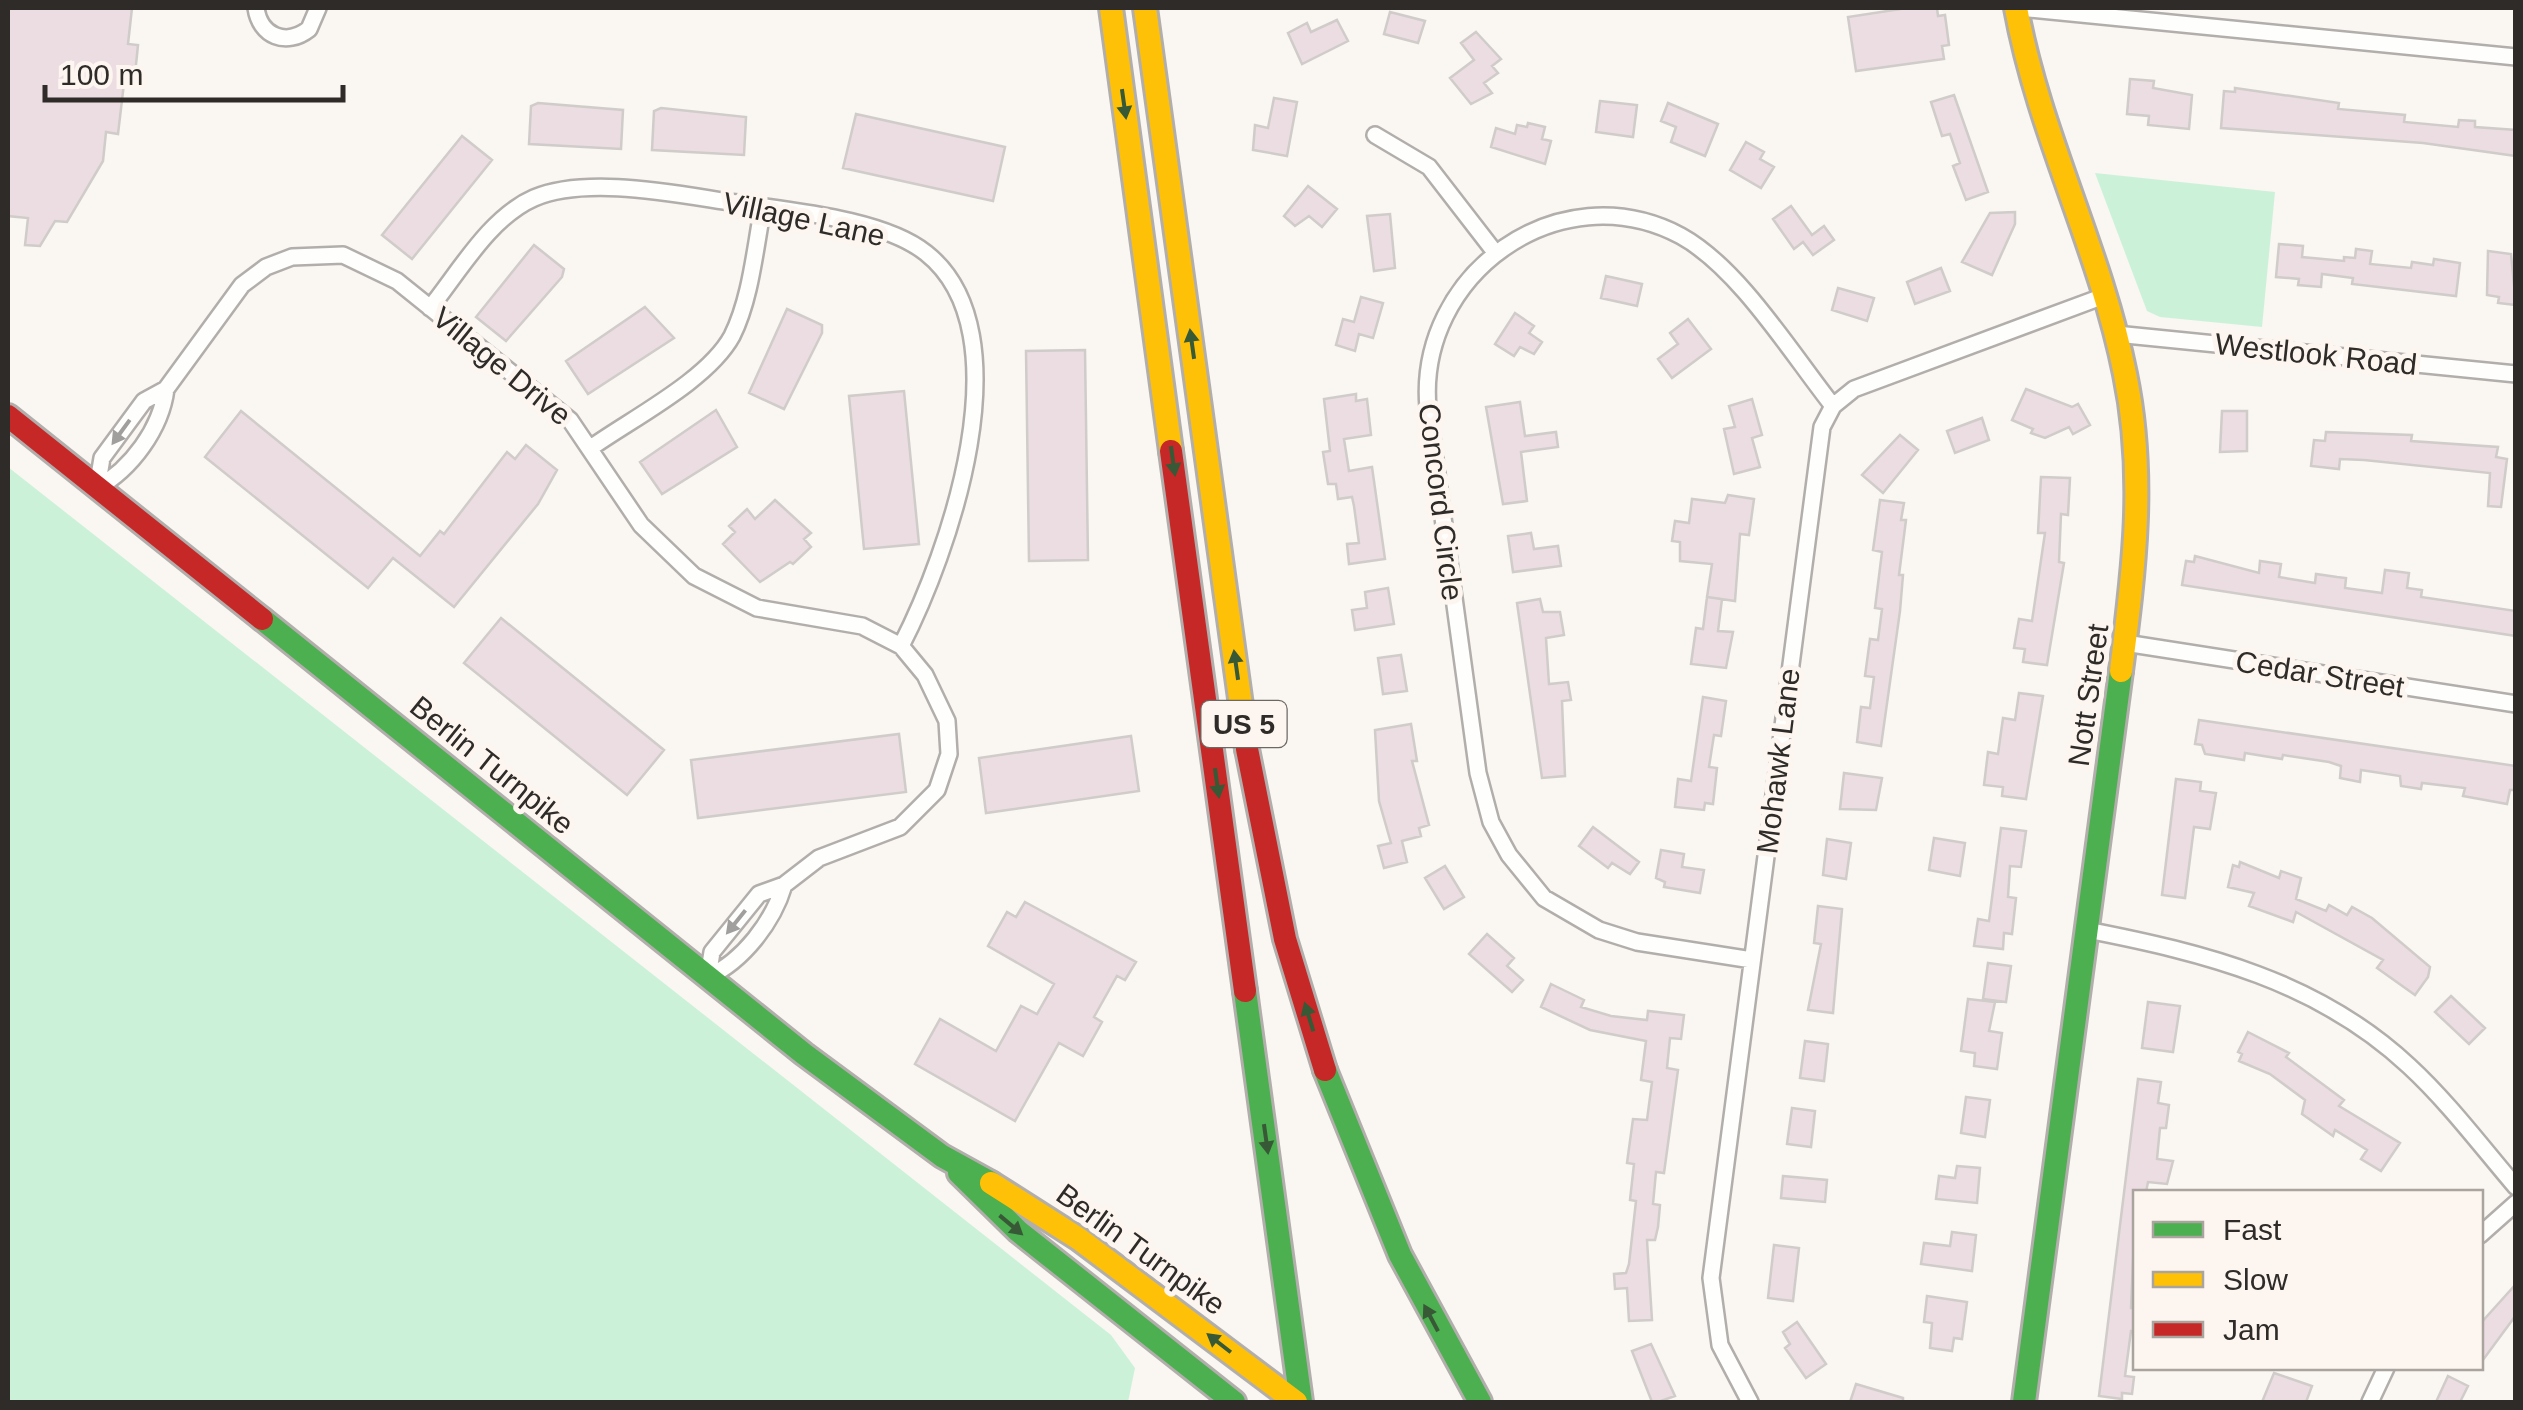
<svg xmlns="http://www.w3.org/2000/svg" width="2523" height="1410" font-family="Helvetica,sans-serif">
	<rect width="100%" height="100%" fill="#faf6f2"/>
	<!-- green -->
	<path fill="#cbf2d9" d="M2095,173L2275,192L2262,327L2160,317L2147,311Z
		M8,467L1111,1335L1135,1368L1128,1402H8Z"/>
	<!-- building -->
	<path fill="#ecdde3" stroke="#cfccca" stroke-width="2.5" d="M8,8H132L128,44L138,45L134,84L124,83L118,134L106,132L103,161L67,222L55,221L40,246L25,245L28,218L8,216Z
		M1907,8H1937L1938,16L1945,15L1949,45L1942,46L1944,59L1856,71L1848,17Z
		M1390,12L1425,21L1418,43L1384,34Z
		M1337,20L1348,41L1302,64L1288,33L1307,23L1311,32Z
		M1476,32L1501,59L1492,66L1498,73L1484,83L1492,93L1471,104L1450,78L1474,60L1461,43Z
		M2130,79L2154,81L2153,88L2192,95L2189,129L2148,125L2149,116L2127,114Z
		M2235,88L2339,103L2338,109L2405,115L2404,122L2458,127L2459,120L2475,121V127L2516,130V156L2423,143L2221,128L2224,91L2235,92Z
		M1954,95L1988,192L1966,200L1953,166L1960,163L1950,134L1942,136L1931,102Z
		M1274,98L1297,102L1287,156L1253,150L1255,125L1268,128Z
		M1600,101L1637,105L1633,137L1596,132Z
		M538,103L623,110L621,149L529,144L531,106Z
		M1668,103L1718,124L1705,156L1671,142L1676,127L1661,121Z
		M661,108L746,117L744,155L652,150L654,111Z
		M856,114L1005,147L993,201L843,168Z
		M1528,123L1545,127L1542,139L1551,141L1545,164L1491,147L1496,128L1515,134L1517,125L1527,127Z
		M462,136L492,160L412,259L382,235Z
		M1746,142L1764,152L1760,159L1774,167L1761,188L1730,170Z
		M1308,186L1337,209L1322,227L1309,216L1295,226L1284,216Z
		M1791,206L1812,235L1824,226L1834,240L1813,255L1803,242L1794,249L1773,219Z
		M2015,212V224L1992,275L1962,262L1990,213Z
		M1390,214L1395,268L1374,271L1367,216Z
		M2279,244L2303,246L2302,257L2344,261V257L2355,258L2356,249L2372,251L2370,264L2411,268L2412,262L2433,265L2434,259L2460,263L2456,296L2352,284L2353,278L2322,274L2321,287L2298,285L2299,279L2276,277Z
		M534,245L564,269L562,277L506,341L476,317Z
		M2488,251L2511,254L2516,305L2498,303L2499,297L2487,295Z
		M1941,268L1950,291L1915,304L1907,282Z
		M1606,276L1642,284L1637,306L1601,298Z
		M1838,288L1874,298L1867,321L1832,310Z
		M1361,297L1383,303L1373,338L1359,334L1355,351L1336,345L1343,319L1354,322Z
		M645,307L674,338L588,394L566,361Z
		M787,309L822,325V333L784,409L749,393Z
		M1515,313L1534,326L1529,333L1542,342L1534,354L1520,347L1514,356L1495,344Z
		M1688,319L1711,349L1672,378L1658,359L1678,344L1670,333Z
		M1085,350L1088,560L1029,561L1026,351Z
		M2026,389L2072,407L2078,404L2090,425L2073,434L2069,427L2045,438L2031,433L2033,429L2012,420Z
		M904,391L919,544L864,549L849,396Z
		M1356,394V401L1367,399L1371,435L1344,439L1349,471L1372,467L1385,559L1349,564L1347,544L1359,543L1354,506L1352,497L1338,499L1336,484H1328L1323,452L1330,451L1324,399Z
		M1752,399L1762,435L1752,438L1760,467L1734,474L1724,429L1735,427L1729,406Z
		M1520,402L1525,436L1556,432L1558,447L1521,452L1527,501L1503,504L1486,407Z
		M716,410L737,447L662,494L640,462Z
		M241,411L420,556L440,531L444,534L507,452L515,459L526,445L557,470L538,504L454,607L393,558L368,588L205,457Z
		M2222,411H2247V451L2220,452Z
		M1982,418L1989,440L1955,453L1947,431Z
		M2326,432L2412,435L2411,441L2498,447L2496,457L2507,459L2501,507L2488,506L2490,473L2364,460L2340,459L2339,469L2311,466L2314,440L2325,441Z
		M1900,435L1918,450L1883,493L1862,475Z
		M2041,477L2070,478L2068,515L2061,514L2059,562L2064,563L2047,665L2023,662L2025,649L2014,648L2019,619L2032,621L2045,533H2038Z
		M1728,495L1754,499L1749,535L1740,534L1735,601L1707,597L1712,564L1680,561V542L1672,541L1675,521L1689,523L1692,499L1725,503Z
		M775,500L811,533L804,539L811,547L793,564L790,562L760,582L723,544L735,532L729,526L747,509L755,519Z
		M1880,500L1904,503L1901,520H1906L1899,575H1903L1900,611L1881,746L1857,742L1861,707L1870,708L1874,677L1865,676L1870,639L1878,640L1882,609L1875,608L1882,552L1873,550Z
		M1531,533L1534,549L1558,546L1561,566L1513,572L1508,536Z
		M2195,556L2259,573L2260,561L2281,564L2279,577L2315,583L2316,574L2337,577L2346,578L2345,588L2382,593L2385,570L2409,573L2407,588L2422,590L2421,597L2516,611V636L2182,585L2186,561L2194,562Z
		M1388,588L1394,624L1355,630L1352,610L1367,608L1365,592Z
		M1707,597L1722,599L1718,631L1733,632L1726,668L1691,664L1696,628L1703,629Z
		M1540,599L1543,612H1560L1564,635L1546,638L1549,684L1568,682L1571,700L1562,701L1565,776L1542,778L1517,603Z
		M501,618L664,750L627,795L464,663Z
		M1401,655L1407,691L1383,694L1378,658Z
		M2019,693L2043,696L2026,799L2002,796L2003,787L1984,785L1988,752L1998,754L2003,718L2015,720Z
		M1703,697L1726,701L1721,736L1714,735L1709,767L1717,768L1713,804L1705,803L1704,810L1675,807L1678,779L1691,781Z
		M2199,720L2516,766L2514,790H2510L2507,804L2463,796L2465,788L2422,783L2421,789L2401,786L2400,776L2361,770L2360,782L2340,778L2341,766L2329,762L2283,755L2282,759L2245,753L2244,760L2205,754L2202,745L2195,744Z
		M1411,724L1417,761H1412L1429,825L1419,828L1421,836L1402,841L1407,862L1384,868L1378,846L1391,843L1379,801L1375,730Z
		M899,734L906,792L698,818L691,760Z
		M1131,736L1139,791L986,813L979,758Z
		M1844,773L1882,778L1876,810L1840,809Z
		M2176,779L2201,782L2200,791L2216,793L2210,829L2194,827L2185,898L2162,895Z
		M1593,827L1639,862L1630,874L1612,863L1608,868L1579,846Z
		M2001,828L2026,831L2021,867L2010,866L2008,897L2016,898L2012,934L2004,933L2003,949L1974,946L1978,919L1989,921Z
		M1934,838L1965,843L1960,876L1929,870Z
		M1827,839L1851,843L1846,879L1823,875Z
		M1661,850L1684,854L1682,867L1704,870L1700,893L1664,887L1665,882L1656,878Z
		M2240,862L2279,878L2281,871L2301,878L2296,899L2326,911L2329,905L2347,915L2352,907L2372,918L2430,967L2428,977L2415,995L2377,968L2383,960L2296,912L2293,922L2249,906L2254,893L2228,887L2233,865L2239,867Z
		M1445,866L1464,897L1444,909L1425,878Z
		M1025,902L1136,962L1125,980L1117,976L1094,1017L1102,1022L1083,1056L1059,1043L1015,1121L915,1064L940,1019L996,1051L1021,1006L1037,1014L1054,984L988,946L1007,912L1016,917Z
		M1818,906L1842,909L1833,1013L1808,1010L1821,944L1814,943Z
		M1487,934L1514,958L1507,966L1523,980L1512,992L1469,954Z
		M1988,963L2011,966L2006,1002L1983,999Z
		M1551,984L1584,1000L1581,1007L1611,1016L1647,1020L1648,1011L1684,1015L1681,1039L1670,1038L1667,1068L1678,1070L1664,1173L1656,1172L1653,1204L1660,1205L1658,1227L1655,1240H1647L1652,1320L1629,1321L1627,1288L1615,1289L1614,1274L1626,1273L1629,1264L1636,1201L1630,1200L1634,1164L1627,1163L1633,1119L1647,1120L1652,1082L1641,1080L1646,1041L1590,1030L1541,1007Z
		M2451,996L2485,1028L2469,1044L2435,1012Z
		M1968,999L1995,1002L1989,1031L2002,1033L1997,1069L1974,1066L1975,1053L1961,1051Z
		M2148,1002L2180,1006L2173,1052L2142,1048Z
		M2248,1032L2289,1053L2286,1057L2344,1100L2339,1106L2400,1143L2381,1171L2361,1159L2367,1150L2335,1130L2333,1136L2302,1114L2305,1100L2270,1074L2239,1061L2242,1054L2238,1052Z
		M1805,1041L1828,1044L1824,1081L1800,1078Z
		M2138,1079L2161,1082L2158,1103L2169,1105L2166,1128H2160L2157,1159L2173,1161L2167,1184L2148,1182L2146,1192H2136L2131,1308H2136V1331H2131L2125,1376L2134,1377L2132,1394L2122,1393V1399L2099,1396Z
		M1966,1097L1990,1100L1985,1137L1961,1133Z
		M1792,1108L1815,1111L1811,1147L1787,1144Z
		M1957,1166L1980,1168L1977,1203L1936,1199L1939,1176L1955,1178Z
		M1783,1176L1827,1180L1825,1202L1781,1198Z
		M1952,1232L1976,1235L1972,1271L1921,1264L1924,1243L1950,1246Z
		M1774,1245L1799,1248L1793,1301L1768,1298Z
		M2516,1284V1315L2480,1364V1324Z
		M1927,1296L1967,1302L1962,1339L1954,1338L1952,1351L1930,1348L1932,1323L1924,1322Z
		M1797,1322L1826,1364L1806,1378L1785,1348L1790,1344L1783,1332Z
		M1651,1344L1675,1396L1658,1402H1652L1632,1351Z
		M2274,1373L2312,1386L2306,1402H2262Z
		M2448,1376L2468,1386L2460,1402H2436Z
		M1856,1384L1903,1398V1402H1850Z"/>
	<g fill="none" stroke-linecap="round" stroke-linejoin="round">
		<defs>
			<path id="street" d="M256,8C260,36 286,47 309,29L318,8
				M2019,8L2516,57
				M1375,135L1429,167L1494,251
				M430,308C459,272 490,217 534,198C588,175 680,195 737,203C791,211 884,219 926,253C1027,333 948,555 901,646
				M2116,334L2516,374
				M592,447C633,418 708,380 732,336C751,298 755,248 763,207
				M97,488L102,458L144,401L166,389L242,285L266,267L292,257L343,255L397,281L570,420L641,525L694,576L757,608L862,626L901,646L925,675L947,721L949,754L937,790L900,827L819,858L784,885L759,894L712,952L708,977
				M97,488C131,469 161,429 166,389
				M2125,643L2516,704
				M2087,930C2205,953 2318,981 2409,1066C2448,1102 2481,1146 2516,1187
				M1752,960L1637,942L1599,930L1544,898L1509,855L1491,822L1478,773L1428,408C1416,275 1559,171 1681,236C1739,268 1791,353 1833,406
				M708,977C743,961 773,922 784,885
				M2480,1235L2516,1203
				M1750,1402L1720,1345L1711,1278L1822,427L1833,406L1854,389L2104,296
				M2370,1402L2386,1368"/>
			<path id="fast" d="M262,619L804,1054L942,1156L991,1183
				M1245,991L1301,1402
				M1325,1070L1400,1255L1480,1402
				M959,1173L1018,1231L1234,1402
				M2024,1402L2121,671"/>
			<path id="slow" d="M1111,8L1171,451
				M1145,8L1247,749
				M2016,8C2039,134 2100,249 2125,374C2146,475 2134,570 2121,671
				M991,1183L1079,1239L1296,1402"/>
			<path id="jam" d="M8,416L262,619
				M1171,451L1245,991
				M1247,749L1285,939L1325,1070"/>
		</defs>
		<!-- street casing -->
		<use href="#street" stroke="#b2aeac" stroke-width="20"/>
		<!-- fast casing -->
		<use href="#fast" stroke="#b2aeac" stroke-width="28"/>
		<!-- slow casing -->
		<use href="#slow" stroke="#b2aeac" stroke-width="28"/>
		<!-- jam casing -->
		<use href="#jam" stroke="#b2aeac" stroke-width="28"/>
		<!-- street -->
		<use href="#street" stroke="#fefefd" stroke-width="15"/>
		<!-- fast -->
		<use href="#fast" stroke="#4caf50" stroke-width="22"/>
		<!-- slow -->
		<use href="#slow" stroke="#ffc107" stroke-width="22"/>
		<!-- jam -->
		<use href="#jam" stroke="#c62828" stroke-width="22"/>
	</g>
	<!-- one-way arrows -->
	<defs><path id="oneway-solid" d="M-6-.8H1V-3.2L6.5 0L1 3.2V.8H-6Z" transform="scale(2.5)"/></defs>
	<g fill="#385936">
		<use href="#oneway-solid" transform="translate(1124 104) rotate(82)"/>
		<use href="#oneway-solid" transform="translate(1192 344) rotate(-98)"/>
		<use href="#oneway-solid" transform="translate(1173 461) rotate(82)"/>
		<use href="#oneway-solid" transform="translate(1236 665) rotate(-98)"/>
		<use href="#oneway-solid" transform="translate(1217 783) rotate(82)"/>
		<use href="#oneway-solid" transform="translate(1309 1017) rotate(-107)"/>
		<use href="#oneway-solid" transform="translate(1266 1139) rotate(82)"/>
		<use href="#oneway-solid" transform="translate(1011 1225) rotate(40)"/>
		<use href="#oneway-solid" transform="translate(1431 1318) rotate(-118)"/>
		<use href="#oneway-solid" transform="translate(1219 1343) rotate(-142)"/>
	</g>
	<g fill="#a09f9d">
		<use href="#oneway-solid" transform="translate(121 432) rotate(126)"/>
		<use href="#oneway-solid" transform="translate(736 922) rotate(129)"/>
	</g>
	<g text-anchor="middle" dominant-baseline="central" stroke-width="10" stroke-linejoin="round" paint-order="stroke">
		<!-- shield labels -->
		<rect fill="#fdf5ef" stroke="#6c6864" stroke-width="2.5" x="1201.5" y="701" width="85" height="46" rx="8"/>
		<g font-size="28" font-weight="bold" fill="#2e2b28">
			<text x="1244" y="724">US 5</text>
		</g>
		<!-- street labels -->
		<g font-size="30" fill="#2e2b28" stroke="#fdf5ef">
			<text transform="translate(804 219) rotate(12)">Village Lane</text>
			<text transform="translate(2316 354) rotate(6)">Westlook Road</text>
			<text transform="translate(502 366) rotate(39)">Village Drive</text>
			<text transform="translate(1441 502) rotate(83)">Concord Circle</text>
			<text transform="translate(2320 674) rotate(9)">Cedar Street</text>
			<text transform="translate(2088 695) rotate(-82)">Nott Street</text>
			<text transform="translate(1778 761) rotate(-83)">Mohawk Lane</text>
			<text transform="translate(492 765) rotate(39)">Berlin Turnpike</text>
			<text transform="translate(1141 1249) rotate(36)">Berlin Turnpike</text>
		</g>
	</g>
	<!-- border -->
	<rect width="2523" height="1410" fill="none" stroke="#2e2b28" stroke-width="20"/>
	<!-- legend -->
	<rect x="2133" y="1190" width="350" height="180" fill="#fdf5ef" stroke="#aaa49f" stroke-width="2.5"/>
	<rect x="2153" y="1222" width="50" height="15" fill="#4caf50" stroke="#aaa49f" stroke-width="2.5"/>
	<text x="2223" y="1240" font-size="30" fill="#2e2b28">Fast</text>
	<rect x="2153" y="1272" width="50" height="15" fill="#ffc107" stroke="#aaa49f" stroke-width="2.5"/>
	<text x="2223" y="1290" font-size="30" fill="#2e2b28">Slow</text>
	<rect x="2153" y="1322" width="50" height="15" fill="#c62828" stroke="#aaa49f" stroke-width="2.5"/>
	<text x="2223" y="1340" font-size="30" fill="#2e2b28">Jam</text>
	<!-- scale -->
	<path d="M45 85v15h298v-15" fill="none" stroke="#2e2b28" stroke-width="5"/>
	<text x="60" y="85" font-size="30" fill="#2e2b28" stroke="#fdf5ef" stroke-width="8" paint-order="stroke">100 m</text>
</svg>
